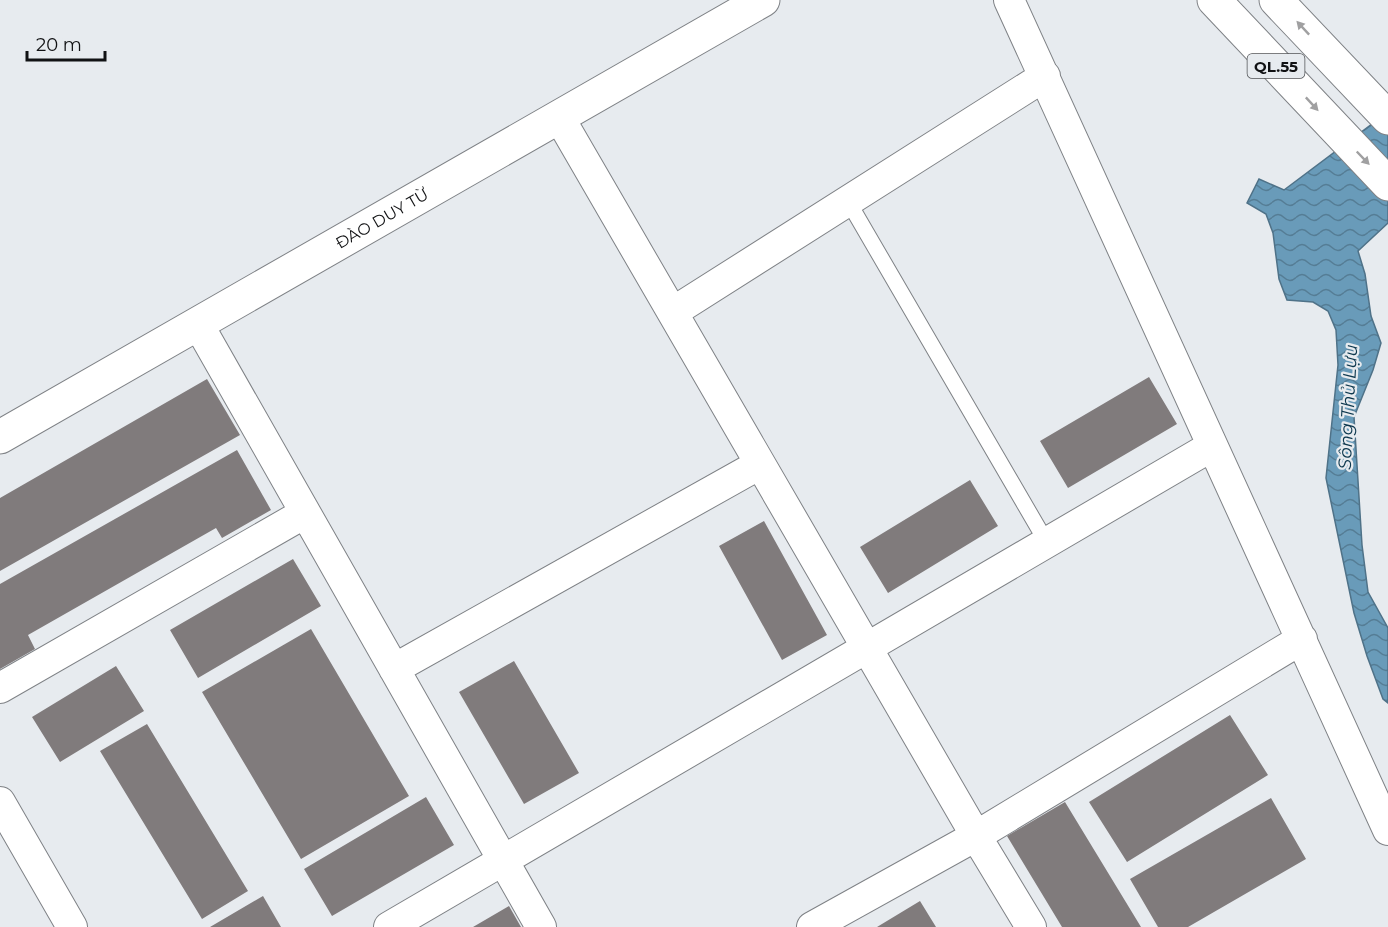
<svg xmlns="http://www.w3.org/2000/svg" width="1388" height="927" font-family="Montserrat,sans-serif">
	<defs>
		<pattern id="water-waves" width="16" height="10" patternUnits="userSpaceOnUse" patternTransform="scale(1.5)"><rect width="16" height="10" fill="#699bb9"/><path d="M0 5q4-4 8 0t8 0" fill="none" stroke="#557d95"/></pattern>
	</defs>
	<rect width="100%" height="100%" fill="#e7ebef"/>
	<!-- water -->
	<path fill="url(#water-waves)" stroke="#4f7288" stroke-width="1.5" d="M1388,112V223L1358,251L1365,274L1371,316L1381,343L1373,370L1354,417L1362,545L1368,592L1388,628V703L1383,699L1367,656L1354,613L1326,478L1338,365L1336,330L1328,311L1313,302L1287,300L1279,279L1273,233L1266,214L1247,203L1259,179L1284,190Z"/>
	<!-- building -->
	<path fill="#807b7c" d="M1149,377L1177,424L1068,488L1040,441Z
		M207,379L240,435L0,571V498Z
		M237,450L271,510L222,538L216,528L28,635L35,649L0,669V584Z
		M970,480L998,526L888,593L860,547Z
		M764,521L827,635L782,660L719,546Z
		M293,559L321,606L198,678L170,630Z
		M311,629L409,796L301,859L202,692Z
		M514,661L579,773L524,804L459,692Z
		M116,666L144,711L60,762L32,717Z
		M1230,715L1268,775L1127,862L1089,802Z
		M147,724L248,891L202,919L100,751Z
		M426,797L454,845L332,916L304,869Z
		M1271,798L1306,859L1188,927H1158L1130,879Z
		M1065,802L1141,927H1062L1007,836Z
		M263,896L281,927H210Z
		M920,901L936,927H877Z
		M509,906L521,927H473Z"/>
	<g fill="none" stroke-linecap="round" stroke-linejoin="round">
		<defs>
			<path id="lane" d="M848,201L1047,543"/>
			<path id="street" d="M1009,0L1388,830
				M559,117L976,836L1031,927
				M673,312L1045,76
				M198,324L541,927
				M394,669L760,464
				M0,688L305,513
				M0,802L72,927
				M389,927L1212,446
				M812,927L976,836L1302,639"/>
			<g id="secondary">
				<path id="s1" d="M0,437L763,0"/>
			</g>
			<path id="highway" d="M1214,0L1388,184
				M1276,0L1388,118"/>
		</defs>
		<!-- lane casing -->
		<use href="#lane" stroke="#7f8286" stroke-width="17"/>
		<!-- street casing -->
		<use href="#street" stroke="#7f8286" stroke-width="32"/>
		<!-- secondary casing -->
		<use href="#secondary" stroke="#7f8286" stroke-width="35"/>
		<!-- highway casing -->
		<use href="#highway" stroke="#7f8286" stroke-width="35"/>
		<!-- lane -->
		<use href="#lane" stroke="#fff" stroke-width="15"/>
		<!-- street -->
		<use href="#street" stroke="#fff" stroke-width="30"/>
		<!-- secondary -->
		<use href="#secondary" stroke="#fff" stroke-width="33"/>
		<!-- highway -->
		<use href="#highway" stroke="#fff" stroke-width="33"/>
	</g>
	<!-- one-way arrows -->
	<defs><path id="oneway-solid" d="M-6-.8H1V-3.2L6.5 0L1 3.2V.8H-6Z" transform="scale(1.5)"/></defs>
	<g fill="#a0a0a1">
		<use href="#oneway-solid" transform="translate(1303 28) rotate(-133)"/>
		<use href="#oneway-solid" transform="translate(1312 104) rotate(47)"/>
		<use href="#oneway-solid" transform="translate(1363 158) rotate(46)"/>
	</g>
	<g text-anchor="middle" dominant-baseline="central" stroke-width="4.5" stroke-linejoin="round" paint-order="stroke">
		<!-- shield labels -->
		<rect fill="#e7ebef" stroke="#515356" stroke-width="1.5" x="1247.5" y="54" width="57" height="24" rx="4.5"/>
		<g font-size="15" font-weight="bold" fill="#111214">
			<text x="1276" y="66">QL.55</text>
		</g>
		<!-- street labels -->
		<g font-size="16" fill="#111214" stroke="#e7ebef">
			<text stroke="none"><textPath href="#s1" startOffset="440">ĐÀO DUY TỪ</textPath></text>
		</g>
		<!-- water labels -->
		<g font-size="18" font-style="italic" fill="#0d384e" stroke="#e7ebef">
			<text transform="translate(1348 407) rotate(-87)">Sông Thủ Lựu</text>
		</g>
	</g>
	<!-- scale -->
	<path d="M27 51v9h78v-9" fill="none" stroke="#111214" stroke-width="3"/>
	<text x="36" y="51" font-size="18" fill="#111214" stroke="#e7ebef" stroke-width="4.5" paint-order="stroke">20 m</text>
</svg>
